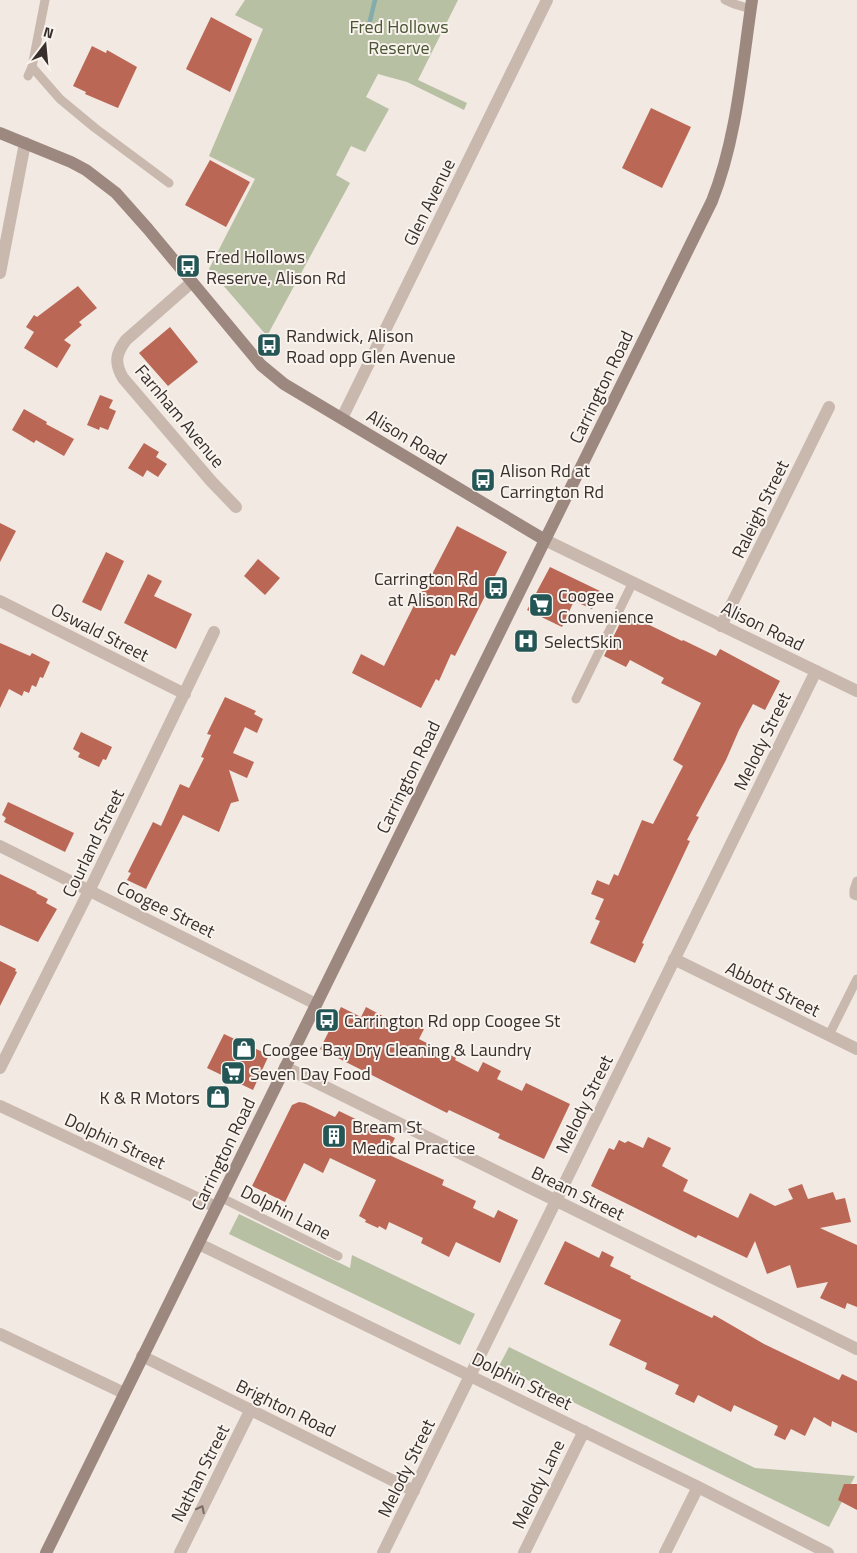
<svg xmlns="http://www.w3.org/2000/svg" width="857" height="1553" font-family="'Titillium Web',sans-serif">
	<rect width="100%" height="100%" fill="#f1e9e2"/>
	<!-- green -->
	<path fill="#b8c0a3" d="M245,0H458L418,80L467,103L464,110L407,82L378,74L366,97L389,109L365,152L351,146L336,175L350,183L267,336L209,269L255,179L209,156L263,29L235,15Z
		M239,1214L350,1268L352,1255L475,1314L460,1345L229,1234Z
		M509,1347L755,1468L855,1476L829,1527L499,1366Z"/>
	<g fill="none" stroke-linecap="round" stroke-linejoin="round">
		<!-- stream -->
		<path stroke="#83acab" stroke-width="4.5" d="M368,29L375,0"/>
	</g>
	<!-- building -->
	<path fill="#bb6756" d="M211,17L252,39L230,92L186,69Z
		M92,46L106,53L107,50L137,67L118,108L85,94L86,92L73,86Z
		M651,108L691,127L662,188L622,168Z
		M210,160L250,182L226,227L185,205Z
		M78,286L97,308L79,322L82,325L64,340L71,345L57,368L24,348L34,332L26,327L34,315L37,317Z
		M170,327L198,362L168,386L139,353Z
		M100,395L113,400L109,408L116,411L108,430L100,427L99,430L87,425Z
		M24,409L47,422L46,424L74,439L64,456L36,440L34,443L12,430Z
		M144,443L159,452L156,457L167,464L158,477L147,470L143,477L128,468Z
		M0,523L16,531L0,562Z
		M457,526L507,552L455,656L451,654L439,681L436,679L421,708L352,673L361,654L384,666L427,579L429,580Z
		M106,552L124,561L101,611L82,602Z
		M258,559L280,578L265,595L244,576Z
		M550,567L600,591L592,609L574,601L562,627L527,610Z
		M148,574L162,581L154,596L192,614L176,649L124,623Z
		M625,613L682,641L683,640L716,656L720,649L780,681L765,710L753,704L739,730L726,760L696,816L699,817L687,840L690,841L642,943L644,944L635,963L590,943L600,921L595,919L604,899L591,894L597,880L609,885L614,874L618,876L642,820L653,824L683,766L673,760L701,703L661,683L664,678L630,660L626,667L604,656Z
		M0,643L30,656L32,653L50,662L43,678L40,677L36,687L32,685L29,693L24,691L22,696L9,689L0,708Z
		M225,697L256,711L254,714L263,719L257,733L245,727L233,753L254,762L247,778L229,770L239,801L231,803L219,832L183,815L146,889L127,880L131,873L128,872L153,822L161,826L180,784L189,788L204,758L201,757L211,735L207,734Z
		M81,732L112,747L106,760L103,759L99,767L78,757L80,753L73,749Z
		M8,802L74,833L65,852L4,822L6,818L2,815Z
		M0,874L37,892L36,893L48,899L46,903L57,909L38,942L0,925Z
		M0,961L16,969L15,971L17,972L0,1006Z
		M341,1007L361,1017L366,1007L403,1027L406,1021L424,1029L419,1039L456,1058L455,1060L478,1072L483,1062L501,1071L497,1079L522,1091L526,1083L570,1104L544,1159L498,1138L500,1134L449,1110L447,1113L320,1049Z
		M224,1034L269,1055L253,1090L207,1068Z
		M299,1102L305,1103L335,1117L339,1111L395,1138L387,1154L444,1180L442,1185L476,1201L473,1208L494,1218L498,1210L518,1220L500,1263L456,1242L449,1257L421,1243L423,1238L389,1222L386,1230L379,1226L378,1228L365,1222L366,1220L359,1216L376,1180L330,1158L323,1173L304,1163L285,1202L252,1186L292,1105Z
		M648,1137L671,1148L662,1166L688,1180L683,1191L738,1218L750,1193L775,1206L793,1199L788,1189L802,1184L808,1199L833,1192L836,1200L845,1198L851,1222L820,1228L857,1245V1307L847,1303L845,1309L820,1298L828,1282L797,1288L790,1265L767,1274L755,1241L747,1258L698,1235L696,1238L591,1186L609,1148L614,1150L619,1140L625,1143L628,1141L643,1148Z
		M565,1241L599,1258L602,1251L614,1257L610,1266L631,1276L630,1278L712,1318L714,1315L764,1344L839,1380L842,1374L857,1381V1433L832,1421L831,1427L814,1417L805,1436L791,1429L785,1440L774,1435L778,1426L734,1405L731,1412L698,1395L694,1403L675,1394L679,1385L645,1369L647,1363L609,1345L621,1320L544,1284Z
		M844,1484H857V1510L838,1500Z"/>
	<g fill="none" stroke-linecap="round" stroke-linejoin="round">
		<!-- service -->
		<path stroke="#c9b8ae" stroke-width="9" d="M725,0L734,4L751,9
			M32,67L60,99L95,128L169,183
			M28,76L32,67L45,0
			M576,699L633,582
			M857,881L854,890V895L857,896
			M829,1035L857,979
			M220,1197L338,1256"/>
		<!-- minor -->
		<path stroke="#c9b8ae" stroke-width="12" d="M0,273L25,143
			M192,282L126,340C116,353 114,363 123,378L211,481L236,507
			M342,418L547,0
			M0,601L185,694
			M721,626L829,407
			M0,846L316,1004
			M674,959L857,1049
			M285,1067L857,1349
			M0,1068L89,891L214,632
			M0,1106L216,1207
			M199,1244L698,1487L828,1553
			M0,1334L124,1393
			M142,1356L414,1491
			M180,1553L251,1409
			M383,1553L816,671
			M524,1553L584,1431
			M665,1553L698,1487"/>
		<!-- tertiary -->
		<path stroke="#c9b8ae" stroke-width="12" d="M545,540L857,691"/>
		<!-- secondary -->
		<path stroke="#9d8880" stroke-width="12" d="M0,133L71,162L86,170L116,193L148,229L261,365L284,384L545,540
			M46,1553L712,201C737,138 742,67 752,0"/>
	</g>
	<!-- one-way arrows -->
	<defs><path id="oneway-chevron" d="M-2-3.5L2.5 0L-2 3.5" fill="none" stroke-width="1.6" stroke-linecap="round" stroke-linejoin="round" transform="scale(1.25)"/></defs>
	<use stroke="#796d66" href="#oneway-chevron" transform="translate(201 1509) rotate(-63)"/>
	<!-- icons -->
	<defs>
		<symbol id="bus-square" viewBox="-11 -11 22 22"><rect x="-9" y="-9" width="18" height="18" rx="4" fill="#255656" stroke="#f9f3ee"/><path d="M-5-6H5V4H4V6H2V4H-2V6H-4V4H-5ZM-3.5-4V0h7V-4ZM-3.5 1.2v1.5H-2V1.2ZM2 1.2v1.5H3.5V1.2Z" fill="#fff"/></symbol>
		<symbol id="supermarket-square" viewBox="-11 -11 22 22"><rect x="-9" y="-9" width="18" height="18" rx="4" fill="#255656" stroke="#f9f3ee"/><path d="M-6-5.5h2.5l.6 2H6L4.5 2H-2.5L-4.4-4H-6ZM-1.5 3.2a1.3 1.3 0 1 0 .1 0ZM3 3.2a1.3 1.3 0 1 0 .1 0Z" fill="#fff"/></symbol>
		<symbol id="hospital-square" viewBox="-11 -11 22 22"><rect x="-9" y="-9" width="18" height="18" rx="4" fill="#255656" stroke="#f9f3ee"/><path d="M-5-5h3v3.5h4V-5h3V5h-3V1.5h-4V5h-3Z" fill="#fff"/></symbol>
		<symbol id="shop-square" viewBox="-11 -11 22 22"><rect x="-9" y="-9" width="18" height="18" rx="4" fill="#255656" stroke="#f9f3ee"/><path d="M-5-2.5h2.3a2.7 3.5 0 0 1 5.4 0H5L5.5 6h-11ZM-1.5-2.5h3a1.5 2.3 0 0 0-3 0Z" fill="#fff"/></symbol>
		<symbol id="building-square" viewBox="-11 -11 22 22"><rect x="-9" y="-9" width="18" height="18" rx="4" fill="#255656" stroke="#f9f3ee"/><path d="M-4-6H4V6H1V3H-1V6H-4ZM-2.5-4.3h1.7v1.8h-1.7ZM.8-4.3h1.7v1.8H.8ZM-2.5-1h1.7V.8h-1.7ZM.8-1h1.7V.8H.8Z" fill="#fff"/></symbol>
	</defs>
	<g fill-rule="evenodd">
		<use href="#bus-square" x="174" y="252" width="28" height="28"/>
		<use href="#bus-square" x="255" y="331" width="28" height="28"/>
		<use href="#bus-square" x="469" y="466" width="28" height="28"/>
		<use href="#bus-square" x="482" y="574" width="28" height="28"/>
		<use href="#supermarket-square" x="527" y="591" width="28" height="28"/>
		<use href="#hospital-square" x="512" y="627" width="28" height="28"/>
		<use href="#bus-square" x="313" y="1006" width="28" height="28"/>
		<use href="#shop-square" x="230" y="1035" width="28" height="28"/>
		<use href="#supermarket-square" x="219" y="1059" width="28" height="28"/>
		<use href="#shop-square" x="204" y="1083" width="28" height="28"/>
		<use href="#building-square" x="320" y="1122" width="28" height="28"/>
	</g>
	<g text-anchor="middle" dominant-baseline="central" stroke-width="4" stroke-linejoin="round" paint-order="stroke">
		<!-- park labels -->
		<g font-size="18" fill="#4a5432" stroke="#f9f3ee">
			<text x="399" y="26">Fred Hollows<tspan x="399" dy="21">Reserve</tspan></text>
		</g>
		<!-- street labels -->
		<g font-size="18" fill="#382f2c" stroke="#f9f3ee">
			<text transform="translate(429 202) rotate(-64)">Glen Avenue</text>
			<text transform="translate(601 387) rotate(-64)">Carrington Road</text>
			<text transform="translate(180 416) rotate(50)">Farnham Avenue</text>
			<text transform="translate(407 437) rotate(31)">Alison Road</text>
			<text transform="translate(760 509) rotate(-64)">Raleigh Street</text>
			<text transform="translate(763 626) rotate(26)">Alison Road</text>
			<text transform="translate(100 632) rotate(27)">Oswald Street</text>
			<text transform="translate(762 741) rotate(-64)">Melody Street</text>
			<text transform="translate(408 777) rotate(-64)">Carrington Road</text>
			<text transform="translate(93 843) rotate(-64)">Courland Street</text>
			<text transform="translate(166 909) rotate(26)">Coogee Street</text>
			<text transform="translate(773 989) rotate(26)">Abbott Street</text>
			<text transform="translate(584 1104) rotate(-64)">Melody Street</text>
			<text transform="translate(115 1141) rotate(25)">Dolphin Street</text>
			<text transform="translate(223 1154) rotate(-64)">Carrington Road</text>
			<text transform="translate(578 1193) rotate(26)">Bream Street</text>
			<text transform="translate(286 1212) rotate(27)">Dolphin Lane</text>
			<text transform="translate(522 1381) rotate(26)">Dolphin Street</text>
			<text transform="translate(286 1408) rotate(26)">Brighton Road</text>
			<text transform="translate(406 1468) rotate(-64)">Melody Street</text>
			<text transform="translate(200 1473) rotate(-63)">Nathan Street</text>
			<text transform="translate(538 1484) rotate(-64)">Melody Lane</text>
		</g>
		<!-- poi labels -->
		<g font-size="18" fill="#382f2c" stroke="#f9f3ee" text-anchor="start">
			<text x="206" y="256">Fred Hollows<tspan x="206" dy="21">Reserve, Alison Rd</tspan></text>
			<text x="286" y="335">Randwick, Alison<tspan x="286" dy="21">Road opp Glen Avenue</tspan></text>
			<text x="500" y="470">Alison Rd at<tspan x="500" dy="21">Carrington Rd</tspan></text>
			<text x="478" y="578" text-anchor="end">Carrington Rd<tspan x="478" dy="21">at Alison Rd</tspan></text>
			<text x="558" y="595">Coogee<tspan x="558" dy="21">Convenience</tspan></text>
			<text x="544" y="641">SelectSkin</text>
			<text x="344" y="1020">Carrington Rd opp Coogee St</text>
			<text x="262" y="1049">Coogee Bay Dry Cleaning &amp; Laundry</text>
			<text x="250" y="1073">Seven Day Food</text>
			<text x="200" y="1097" text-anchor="end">K &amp; R Motors</text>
			<text x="352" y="1126">Bream St<tspan x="352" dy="21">Medical Practice</tspan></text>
		</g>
	</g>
	<!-- north arrow -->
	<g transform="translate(45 45) rotate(16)" stroke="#f9f3ee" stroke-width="4" paint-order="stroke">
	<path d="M0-4L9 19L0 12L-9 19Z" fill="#382f2c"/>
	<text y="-8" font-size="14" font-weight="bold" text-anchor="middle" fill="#382f2c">N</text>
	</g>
</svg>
